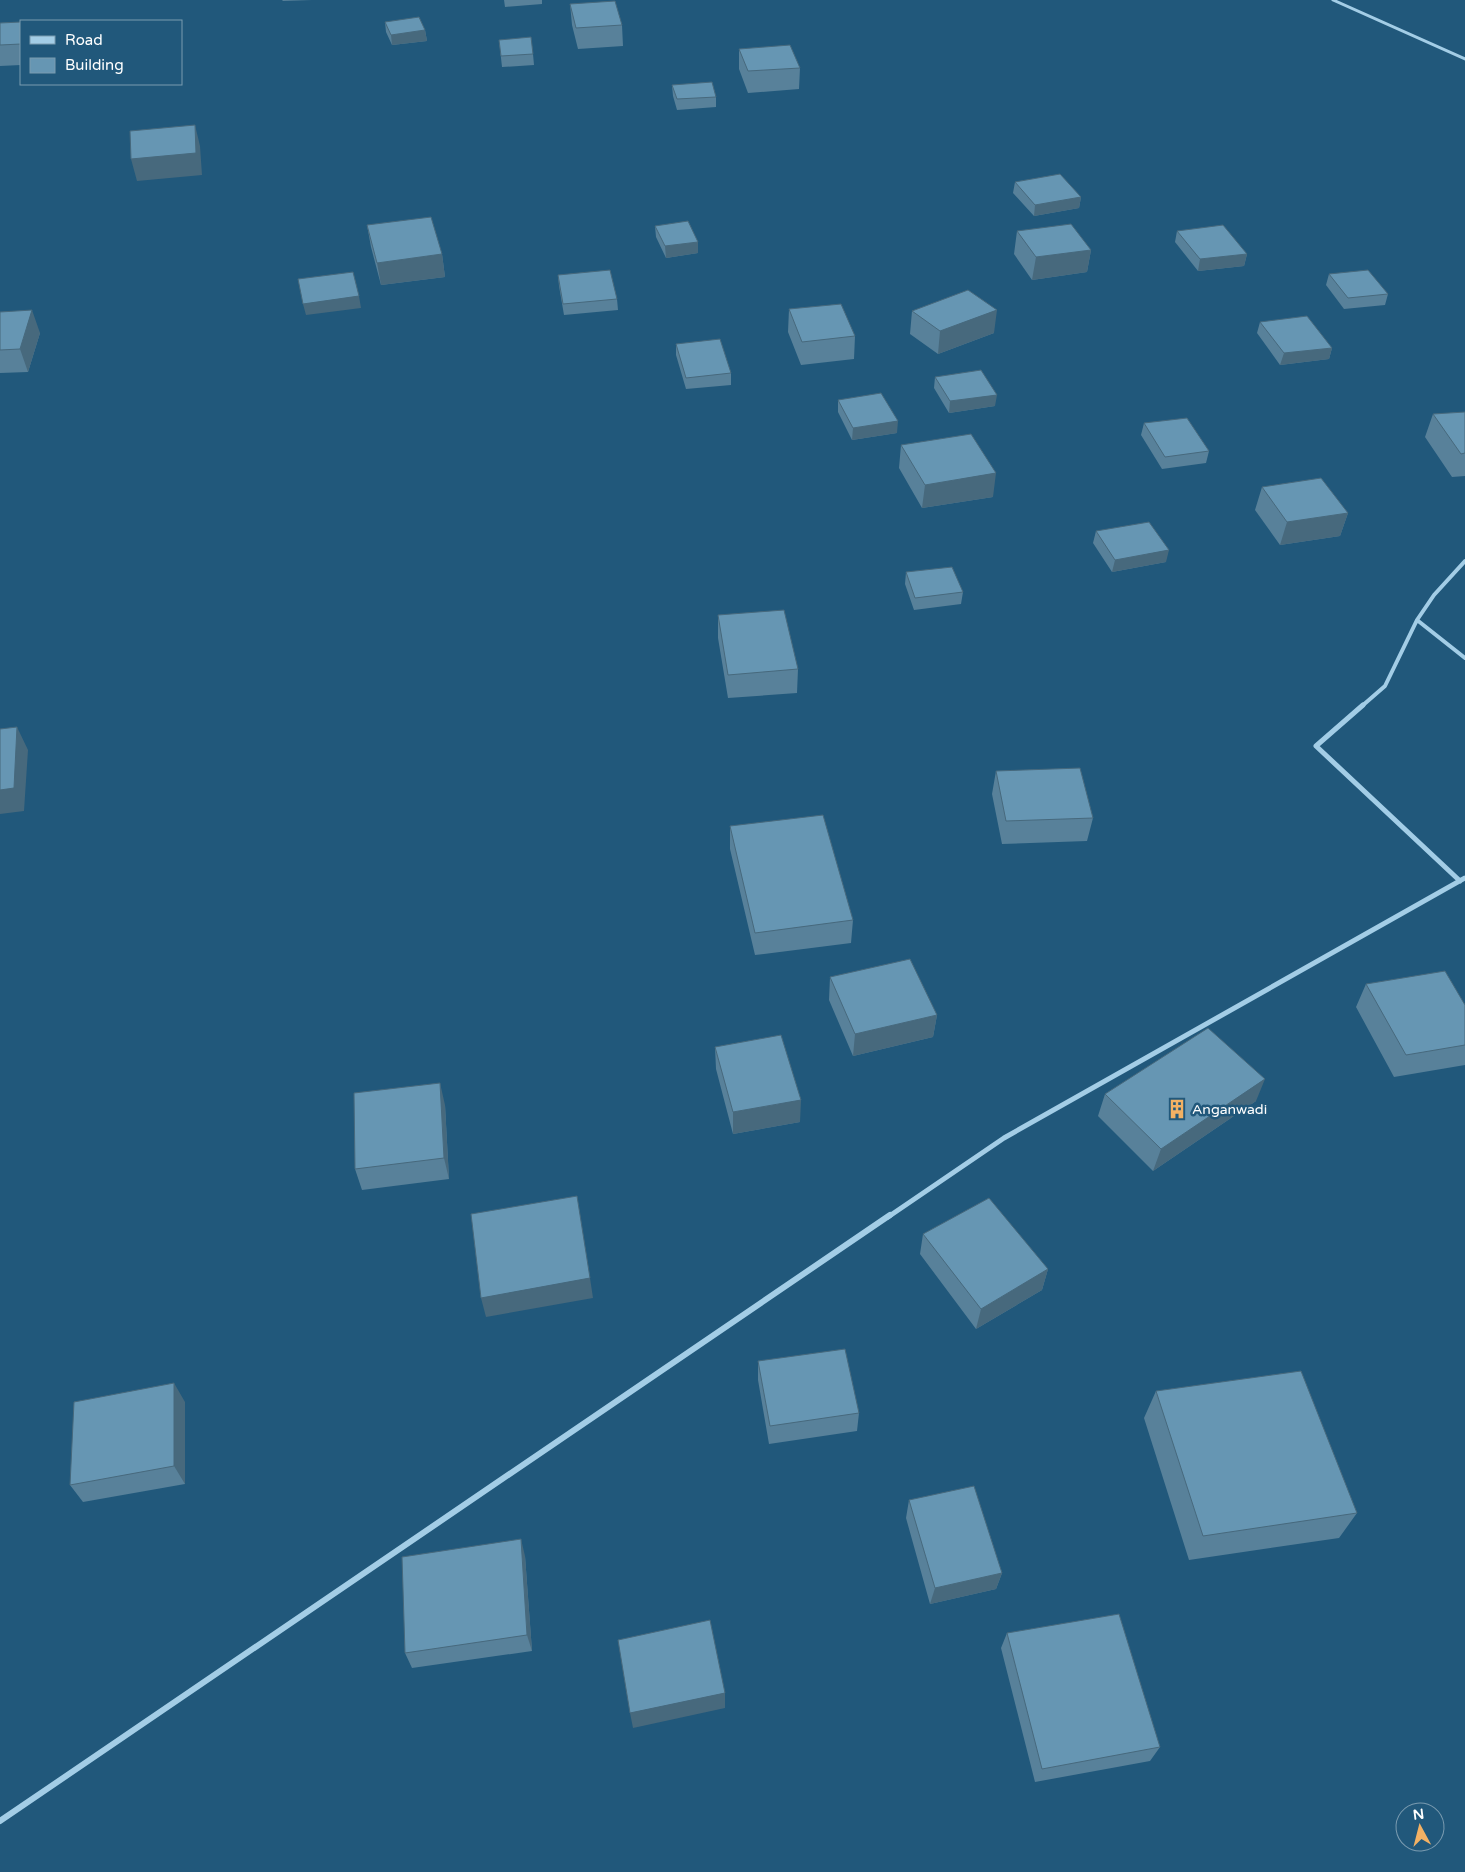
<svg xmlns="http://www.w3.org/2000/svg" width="1465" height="1872" font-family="'Varela Round',sans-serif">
	<rect width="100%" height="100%" fill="#21587b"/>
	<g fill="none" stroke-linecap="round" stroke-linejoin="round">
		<!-- minor-far3 -->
		<path stroke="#a3cde6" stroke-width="3" d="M1333,0L1465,59"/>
		<!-- minor-far2 -->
		<path stroke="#a3cde6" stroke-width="4" d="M1417,620L1465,658
			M1362,706L1385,686L1417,620L1434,595L1465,561"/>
		<!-- minor-far1 -->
		<path stroke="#a3cde6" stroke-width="5" d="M1363,705L1316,746L1460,881
			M888,1217L1004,1138L1465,878"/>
		<!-- minor -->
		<path stroke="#a3cde6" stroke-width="6" d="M0,1821L890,1215"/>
	</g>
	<!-- wall -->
	<path fill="#58819a" d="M282,0H312L283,1Z
		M504,0H542V4L505,7Z
		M570,4L622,25L623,46L578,49L572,25Z
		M21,22V65L0,66V23Z
		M385,22L425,30L427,41L392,45L386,32Z
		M499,40L533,54L534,65L502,67Z
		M739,49L800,68L799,89L748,93L739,69Z
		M672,85L716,97V107L677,110L673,96Z
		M1015,182L1081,197L1079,208L1034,216L1013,193Z
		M367,225L442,254L445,277L381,285L371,247Z
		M655,226L698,242V253L666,258L656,237Z
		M1017,231L1091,250L1087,272L1032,280L1014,254Z
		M1177,231L1247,254L1244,266L1198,271L1175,242Z
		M1329,274L1388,294L1385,305L1344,309L1326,285Z
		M558,275L617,299L618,310L564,315L559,286Z
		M789,309L855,336L854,359L801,365L788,332Z
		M912,311L994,333L938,354L910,334Z
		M0,312L40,333L28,372L0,373Z
		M1260,322L1332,348L1329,359L1280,365L1257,333Z
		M676,344L731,373V385L686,389L676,355Z
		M935,377L995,406L949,413L934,388Z
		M838,400L897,433L852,440L838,412Z
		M1465,412V476L1452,477L1425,437L1433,414Z
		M1144,423L1209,451L1206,463L1162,469L1141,435Z
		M901,445L993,497L922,508L899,468Z
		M1262,487L1348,513L1340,536L1280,545L1255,510Z
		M1096,531L1166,562L1112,572L1093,543Z
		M906,572L963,592L961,604L914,610L905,584Z
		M718,615L798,669L797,693L728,698L718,638Z
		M996,771L1093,818L1087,841L1002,844L992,794Z
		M730,826L853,920L851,943L755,955L730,849Z
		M830,977L937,1015L933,1037L853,1056L829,1000Z
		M1366,984L1465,1005V1065L1394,1077L1356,1007Z
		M715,1047L800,1122L733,1134L716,1069Z
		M1105,1094L1256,1101L1153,1171L1098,1116Z
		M445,1105L449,1179L362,1190L355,1169Z
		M923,1234L1048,1269L1042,1290L976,1329L920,1254Z
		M758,1361L859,1413L857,1431L769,1444L758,1380Z
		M1156,1391L1357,1513L1339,1538L1189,1560L1144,1418Z
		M185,1402V1484L83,1502L70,1485Z
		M909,1500L1002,1573L996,1589L930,1604L906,1518Z
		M525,1556L532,1651L412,1668L405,1653Z
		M1007,1633L1160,1747L1150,1761L1035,1782L1001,1648Z"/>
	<!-- shaded-wall -->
	<path fill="#47697d" d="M425,30L427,41L392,45L391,35Z
		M195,125L200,146L202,175L137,181L131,159Z
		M1081,197L1079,208L1034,216L1035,205Z
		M698,242V253L666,258L665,246Z
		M1091,250L1087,272L1032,280L1036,257Z
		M442,254L445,277L381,285L377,263Z
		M1247,254L1244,266L1198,271L1200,259Z
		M359,296L361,308L306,315L303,304Z
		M32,310L40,333L28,372L20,349Z
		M997,310L994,333L938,354L940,331Z
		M1332,348L1329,359L1280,365L1284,353Z
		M997,395L995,406L949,413L950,401Z
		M898,421L897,433L852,440L853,428Z
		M996,473L993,497L922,508L925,485Z
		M1348,513L1340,536L1280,545L1287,522Z
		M1169,550L1166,562L1112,572L1115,560Z
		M17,727L28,750L24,811L0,814V790Z
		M937,1015L933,1037L853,1056L855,1034Z
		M1265,1079L1256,1101L1153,1171L1161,1149Z
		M440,1083L445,1105L449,1179L444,1158Z
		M801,1100L800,1122L733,1134V1112Z
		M1048,1269L1042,1290L976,1329L981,1309Z
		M590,1278L593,1298L486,1317L481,1298Z
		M174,1383L185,1402V1484L174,1466Z
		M521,1539L525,1556L532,1651L527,1635Z
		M1002,1573L996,1589L930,1604L935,1588Z
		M725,1693V1708L633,1728L630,1713Z"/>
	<!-- building -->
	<path fill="#6696b3" stroke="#47697d" d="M615,1L622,25L576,28L570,4Z
		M419,17L425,30L391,35L385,22Z
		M21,22V44L0,45V23Z
		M531,37L533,54L501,56L499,40Z
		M790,45L800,68L748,71L739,49Z
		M712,82L716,97L677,99L672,85Z
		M195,125L196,153L131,159L130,131Z
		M1060,174L1081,197L1035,205L1015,182Z
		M431,217L442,254L377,263L367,225Z
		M688,221L698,242L665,246L655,226Z
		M1071,224L1091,250L1036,257L1017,231Z
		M1223,225L1247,254L1200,259L1177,231Z
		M610,270L617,299L563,304L558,275Z
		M1368,270L1388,294L1348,298L1329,274Z
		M353,272L359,296L303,304L298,279Z
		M968,290L997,310L940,331L912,311Z
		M841,304L855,336L802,342L789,309Z
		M32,310L20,349L0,350V312Z
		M1307,316L1332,348L1284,353L1260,322Z
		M720,339L731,373L686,378L676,344Z
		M981,370L997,395L950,401L935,377Z
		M881,393L898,421L853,428L838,400Z
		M1465,412V453L1461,454L1433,414Z
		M1187,418L1209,451L1165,457L1144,423Z
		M971,434L996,473L925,485L901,445Z
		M1321,478L1348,513L1287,522L1262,487Z
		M1149,522L1169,550L1115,560L1096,531Z
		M952,567L963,592L915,598L906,572Z
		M784,610L798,669L728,675L718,615Z
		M17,727L14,788L0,790V729Z
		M1080,768L1093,818L1006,821L996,771Z
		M823,815L853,920L755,933L730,826Z
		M910,959L937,1015L855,1034L830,977Z
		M1445,971L1465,1005V1045L1406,1055L1366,984Z
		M1208,1028L1265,1079L1161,1149L1105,1094Z
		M781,1035L801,1100L733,1112L715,1047Z
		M440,1083L444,1158L355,1169L354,1093Z
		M577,1196L590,1278L481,1298L471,1214Z
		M989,1198L1048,1269L981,1309L923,1234Z
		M845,1349L859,1413L770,1426L758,1361Z
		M1301,1371L1357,1513L1203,1536L1156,1391Z
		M174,1383V1466L70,1485L74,1402Z
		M974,1486L1002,1573L935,1588L909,1500Z
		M521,1539L527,1635L405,1653L402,1557Z
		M1119,1614L1160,1747L1042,1769L1007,1633Z
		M710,1620L725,1693L630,1713L618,1640Z"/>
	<!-- icons -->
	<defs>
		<symbol id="building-bare" viewBox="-9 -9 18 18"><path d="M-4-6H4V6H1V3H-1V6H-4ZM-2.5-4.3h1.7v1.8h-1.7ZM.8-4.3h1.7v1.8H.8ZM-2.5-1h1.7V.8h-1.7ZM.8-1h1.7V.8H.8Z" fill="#f2b164" stroke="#21587b" stroke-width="2.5" paint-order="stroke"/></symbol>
	</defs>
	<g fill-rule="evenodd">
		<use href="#building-bare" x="1163" y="1095" width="28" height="28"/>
	</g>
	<g text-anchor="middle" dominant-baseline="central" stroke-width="5" stroke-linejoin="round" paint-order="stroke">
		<!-- poi labels -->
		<g font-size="14" fill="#fff" stroke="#21587b" text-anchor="start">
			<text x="1192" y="1109">Anganwadi</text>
		</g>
	</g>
	<!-- legend -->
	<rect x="20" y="20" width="162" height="65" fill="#21587b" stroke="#7a9bb0"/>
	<rect x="30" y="36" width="25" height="8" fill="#a3cde6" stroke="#7a9bb0"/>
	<text x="65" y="45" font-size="15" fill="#ffffff">Road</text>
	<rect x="30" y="58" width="25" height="15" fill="#6696b3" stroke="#7a9bb0"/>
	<text x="65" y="70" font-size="15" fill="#ffffff">Building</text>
	<!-- north arrow -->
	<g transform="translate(1420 1827) rotate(353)"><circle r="24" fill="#21587b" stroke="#7a9bb0"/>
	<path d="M0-4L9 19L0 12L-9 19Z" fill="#f2b164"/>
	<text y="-8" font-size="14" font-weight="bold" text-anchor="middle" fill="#ffffff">N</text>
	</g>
</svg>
